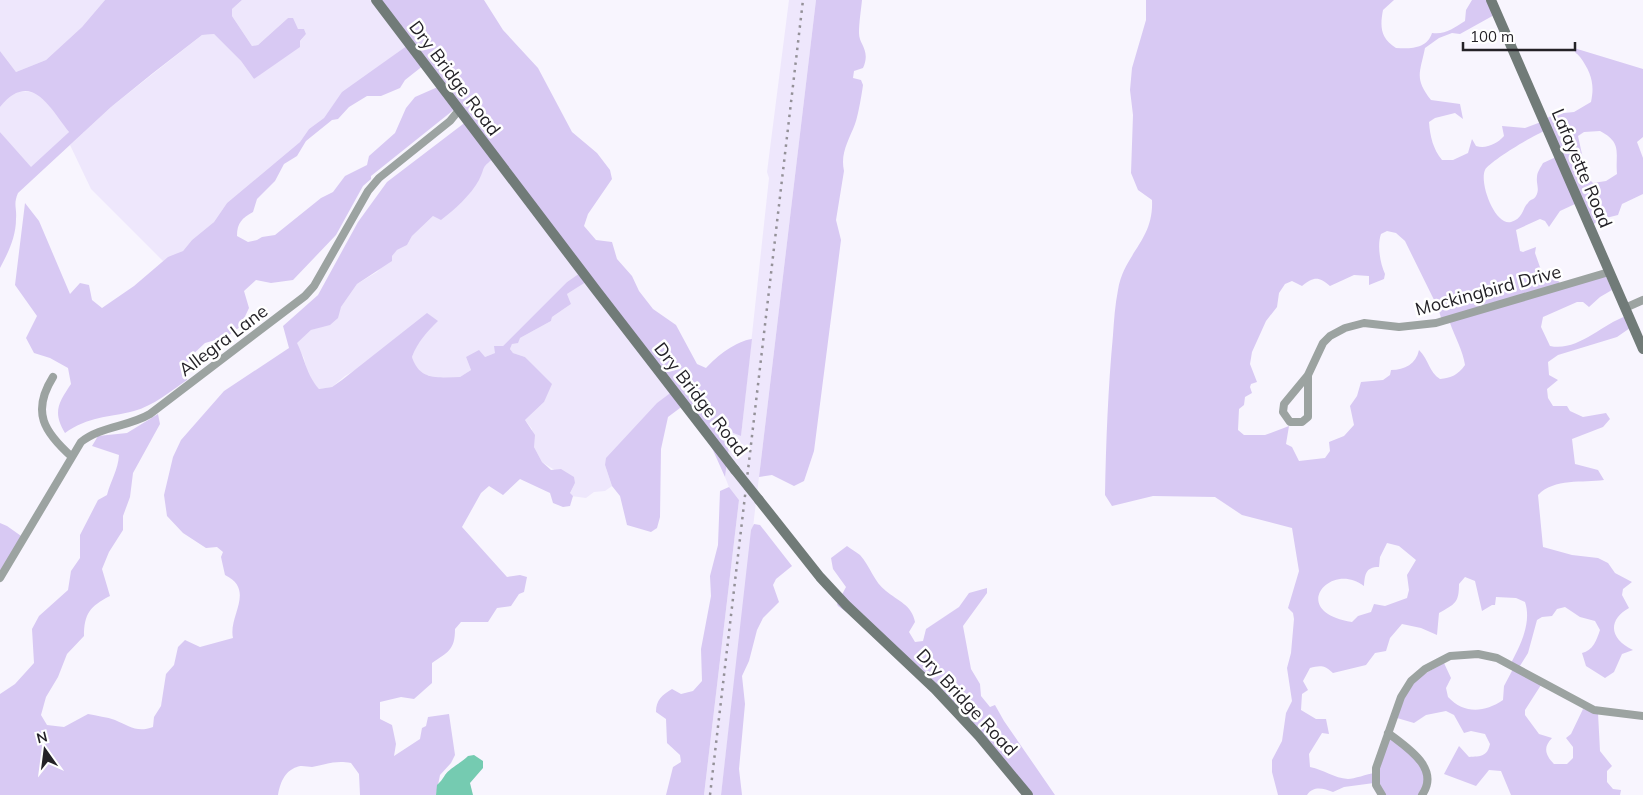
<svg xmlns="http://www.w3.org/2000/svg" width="1643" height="795" font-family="Mulish,sans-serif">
	<rect width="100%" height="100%" fill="#f8f5fe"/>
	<!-- built -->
	<path fill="#eee7fc" d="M0,0H105L82,27L46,60L16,72L0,51Z
		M242,0H375L408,45L342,93L324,118L309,129L300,142L227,203L214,222L192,240L183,251L163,261L91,189L70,145L111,107L202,35L214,34L241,61L254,79L298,44L306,34L304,29H298L288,18L258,45L252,46L232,16V9Z
		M789,0H816L721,795H704L739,500L729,487L725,477L731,431L741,436L769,178L767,172Z
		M20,91L38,93L56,112L69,132L31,168L0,132V107L7,98Z
		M494,158L580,273L567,282L503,346L496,350L495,353L485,357H466L471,370L460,377L436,378L424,374L415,367L412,357L416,347L423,334L435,324L345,376L332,387L319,389L308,376L304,358L296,343L311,330L320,327L341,307L357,284L377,272L397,250L407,245L412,236L433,216L479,179L482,167Z
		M586,282L673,391L605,465L612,486L605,491L594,492L586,498L571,496L570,493L575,483L542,462L534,447L532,429L525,420L544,402L546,380L525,357L513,353L510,349L512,344L520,338L551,321L552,317L571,304L567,294Z"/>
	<!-- green -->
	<path fill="#d8c9f3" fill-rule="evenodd" d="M105,0H242L232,9V16L252,46L258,45L288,18H293L298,29H304L306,34L300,41V47L254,79L241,61L214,34L202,35L153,73L111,107L18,193C13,205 17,207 16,219C16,237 8,253 0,268V132L31,167L69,132C50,108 31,69 0,107V51L16,72L46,60L82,27Z
		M375,0H484L503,30L538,68L572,132L597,153L610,170L612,179L588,214L584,226L596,240L612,242L617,259L632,276L639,291L653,309L676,325L697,364L706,368C717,356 736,341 752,339L741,436L731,432L725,477L712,448L684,405L668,417L661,449L660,517L657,528L651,532L627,525L620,496L612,486L605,465L606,458L657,403L673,391L586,282L567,294L571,304L552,317L551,321L520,338L518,343L512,344L510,349L513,353L525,357L552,384L544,402L525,420L535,435L534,447L542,462L551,470L561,469L574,477L575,483L570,493L573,496L570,506L563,507L553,503L550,493L520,479L503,495L489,486L481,493L462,527L507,577L520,575L527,577L524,592L519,594L511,606L497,608L488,622H461L455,629C455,650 448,652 432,663V683L414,699L401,697L380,702V719L392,725L396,744L394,756L420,739L422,728L426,726L428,717L449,714L455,755L451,763L440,775L436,795H360L359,774L351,763C336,760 327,764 312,767C308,767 301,765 297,767C284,771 280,784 278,795H0V694L15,684L34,663L32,629L39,616L68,590L71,571L80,558V535L98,500L107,495C111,480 118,470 119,455L92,446L98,436L127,433L158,414L160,424L133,473L130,497L123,516V530L109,552L102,569L110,596C90,606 84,614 84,636L67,654L58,677L46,697L41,715L47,725L64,727L88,714C97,716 107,717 115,720C129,726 137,733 153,727L154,717L161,706L166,674L174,665L178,647L185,640L200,647L233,638C228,616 256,590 225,575L221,557L223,552L217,547L206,548L183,533L167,516L164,495L173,457L181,440L224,391L289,348L283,326L318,295L358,222L387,182L467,121L456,108L371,176V179L363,186L336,235L293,280L271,283L256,280L244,291L249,308L240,327L226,337L205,343L189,358L187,380C171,391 153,406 134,411C107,418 89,416 65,433C52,412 59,402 71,384L68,368L50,358L34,353L26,338L37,316L15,285L25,203L39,221L70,294L80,283L89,285L92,300L102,308L134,286L168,257L183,251L192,240L214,222L227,203L300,142L309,129L324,118L342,92L408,45ZM424,65L440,86L415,97L406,108L395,133L369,156L367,165L345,176L333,192L321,198L275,235L262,237L257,240L248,242L237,236C237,223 242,218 253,212L257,199L275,181L284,164L297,156L306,141L332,120L338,119L349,107L367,96H381L400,88L405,80ZM494,158L580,273L567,282L503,346H494L495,353L485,357L479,350L466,357L471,370L460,377C440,377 420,382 412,357C418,341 427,332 438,321L427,313L342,380L332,387L319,389C305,372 306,361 297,343L311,330L330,325L338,318L341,307L357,284L392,261V256L397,250L407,245L412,236L433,216L441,220C454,210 471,195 479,180C486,166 480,169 494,158Z
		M816,0H862C861,10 859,23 859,33C859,45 871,50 863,68L854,71L853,78L861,80L863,85C862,93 858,117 855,124C849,140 840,153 844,171L836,220L841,240L814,451L804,481L794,486L772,475L759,477Z
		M1146,0H1394L1383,10C1380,26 1380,38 1396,48C1410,49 1427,49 1432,33C1445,35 1454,28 1465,21L1466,10L1472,0H1490L1496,14L1460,34L1452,33L1439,38L1425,48C1420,73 1414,78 1431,100L1460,104L1463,119L1455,113L1435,118L1429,122C1430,136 1433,149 1442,160H1453L1468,153L1472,139L1476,146C1486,149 1497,144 1504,136L1502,126L1525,128L1541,122L1554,114L1574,112L1591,102C1595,84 1591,72 1580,57C1577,53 1574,53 1574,48L1643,69V137L1637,142L1643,158V194L1622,204L1618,215L1602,219L1587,228L1575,204L1560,211L1549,227L1545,221L1540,219L1516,230L1520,251L1523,252L1536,247L1535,253L1541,270L1552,273L1563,287L1605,274L1612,290L1600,297L1589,307L1583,302H1577L1543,317L1541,327L1550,346C1577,352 1601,325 1626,316L1630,328L1617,337L1558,355L1548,362L1549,375L1558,380L1547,389L1548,398L1553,406H1567L1570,411L1583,417L1606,413L1610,419L1603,427L1572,439L1575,464L1598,470L1604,480C1583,483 1554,478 1538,495L1543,547L1572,555L1598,558L1608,563L1615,573L1632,582L1623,589L1622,595L1629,608C1606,621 1611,640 1633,650L1622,654L1614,672L1605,678L1586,666L1582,653C1593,651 1597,639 1600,630L1595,621L1580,617L1565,607L1557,609L1552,616L1542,617L1537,620L1528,653L1518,669L1541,685L1525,710V715L1539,734L1552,738C1543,747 1545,755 1554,764H1567L1573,758V747L1566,738L1571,734L1583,709L1598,713L1600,751L1612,766L1607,771V782L1613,789L1621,790L1620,795H1511L1501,771L1489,770L1476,786L1444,774L1459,746L1469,757C1481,756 1487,757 1490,744L1485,734L1471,731L1464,733L1454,715L1446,711L1426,715L1414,723L1397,718C1405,684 1415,679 1444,663L1451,678L1446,688L1448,697C1464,714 1484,713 1503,700L1504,686L1513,669L1510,665C1520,646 1532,623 1525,602L1516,598L1496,597L1495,605H1492L1482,611L1475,581L1465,577L1459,584C1459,603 1455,604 1439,613L1437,635L1421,628L1402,624L1390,638L1386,651L1375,653L1366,665L1333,673C1325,665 1320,665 1310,668L1303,681L1308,690L1302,694L1301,710L1316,719H1326L1329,734L1322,733L1309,754L1310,767C1324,770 1334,778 1348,779C1354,779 1367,774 1375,773L1391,736L1425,769V795H1380L1374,783L1344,787L1333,792C1324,789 1314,785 1307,795H1278L1272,772V760L1282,741L1286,713L1292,701L1287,668L1291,653L1294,619L1293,613L1288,608L1299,571L1292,528L1242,515L1215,497L1153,496L1112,506L1105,495C1106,442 1108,389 1113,335C1114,320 1115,305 1118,290C1124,253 1154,241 1152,200L1138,190L1131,173L1133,115L1130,90L1132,68L1146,20ZM1545,131L1556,157L1543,163C1541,167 1537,172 1537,177C1536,184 1540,189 1536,196C1534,200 1530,199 1528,203C1522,208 1524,218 1511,222C1495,226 1479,183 1485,170C1489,162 1535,134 1545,131ZM1600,131C1623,143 1615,153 1617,174L1606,181L1593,183L1587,177L1578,136L1584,132ZM1387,231L1396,233L1405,241L1438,308L1443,324L1450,323C1455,337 1463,351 1465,365C1458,375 1451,378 1440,379C1429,372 1429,360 1419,350C1416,364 1405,370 1391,370L1390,375L1383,380L1361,382L1357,396L1350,406L1354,425L1344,436L1329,442L1330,451L1325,458L1299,461L1292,447L1286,444L1289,426L1265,435H1244L1238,430L1239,409L1244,405L1245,397L1252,393L1250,387L1251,384L1257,382L1250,364L1252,352L1266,321L1277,307L1279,293L1285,284L1292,281L1302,286C1314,277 1318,276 1330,286L1354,275L1369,276V285L1384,279L1385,274C1380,263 1377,245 1381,234ZM1387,543L1399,546L1416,560L1407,575L1409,590L1407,598L1385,606L1374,604L1371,612L1358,616L1352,622C1287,612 1330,560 1364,586C1365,575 1365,567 1379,567L1380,557Z
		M729,487L739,500L704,795H666L673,767L681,762L680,755L667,743L666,719L656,712C656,700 662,695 672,689L681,694L693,691L702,681L701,649L711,596L710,576L718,545L720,491Z
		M0,523L7,526L24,538L0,578Z
		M754,524L760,525L792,566L776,579L773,585L779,602L763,618L757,630L749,661L742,676L745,704L739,769L742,795H721L751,530Z
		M847,546C851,549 856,552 860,555C870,566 874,582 886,591C898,601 912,605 915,622L909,632L915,642L923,641L926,629L959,607L969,593L987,588V593L963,626L971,669L980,684L981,696L990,707L995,705L1004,721L1055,795H1029L977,733L860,622L838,606L837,604L846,587L833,569L831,558Z"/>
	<!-- water -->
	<path fill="#75cbb1" d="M474,755L483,761V768L470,783L473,795H436L437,785C441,781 442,780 445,775C449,769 462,762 468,756Z"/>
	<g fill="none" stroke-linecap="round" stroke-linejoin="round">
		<!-- street -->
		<path stroke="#9ca3a1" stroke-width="8" d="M1625,308L1643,300
			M1308,375V417L1302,422H1290L1283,412L1284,404L1308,375L1323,343L1330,336L1345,328L1364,323L1399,327L1436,323L1609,272
			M53,377C31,412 44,432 72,457
			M0,578L81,442C101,426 128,427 150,414L305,296L314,286L368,191L379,178L450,121L459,110
			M1388,733C1406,747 1441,768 1422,795
			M1382,795L1376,785V768L1401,697L1411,681L1425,669L1450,656L1478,654L1497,658L1594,710L1643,716"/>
		<!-- secondary -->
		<path stroke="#717b78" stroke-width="10" d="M376,0L596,290L735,470
			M1491,0L1643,349
			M759,500L820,577L846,605L935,689L979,736L1028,795"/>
		<!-- rail -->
		<path stroke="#949198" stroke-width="2.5" stroke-dasharray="2.5 5" stroke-linecap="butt" d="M710,795L803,0"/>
		<!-- secondary-bridge -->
		<path stroke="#717b78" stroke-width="10" d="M735,470L759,500"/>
	</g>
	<g text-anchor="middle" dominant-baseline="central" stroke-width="5" stroke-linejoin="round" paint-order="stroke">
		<!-- street labels -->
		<g font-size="18" fill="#242227" stroke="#fff">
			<text transform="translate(455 78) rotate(53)">Dry Bridge Road</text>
			<text transform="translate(1582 168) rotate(67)">Lafayette Road</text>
			<text transform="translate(1488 290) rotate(-15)">Mockingbird Drive</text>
			<text transform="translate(223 340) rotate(-37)">Allegra Lane</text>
			<text transform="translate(701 399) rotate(52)">Dry Bridge Road</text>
			<text transform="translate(967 702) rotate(47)">Dry Bridge Road</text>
		</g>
	</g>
	<!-- north arrow -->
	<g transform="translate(45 750) rotate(346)" stroke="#ffffff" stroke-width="4" paint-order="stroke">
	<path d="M0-4L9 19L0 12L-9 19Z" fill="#242227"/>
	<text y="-8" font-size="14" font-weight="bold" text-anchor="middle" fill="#242227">N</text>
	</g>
	<!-- scale -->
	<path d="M1463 42v8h112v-8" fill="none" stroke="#242227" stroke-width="2.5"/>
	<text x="1470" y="42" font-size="15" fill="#242227" stroke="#ffffff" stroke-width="4" paint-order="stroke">100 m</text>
</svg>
